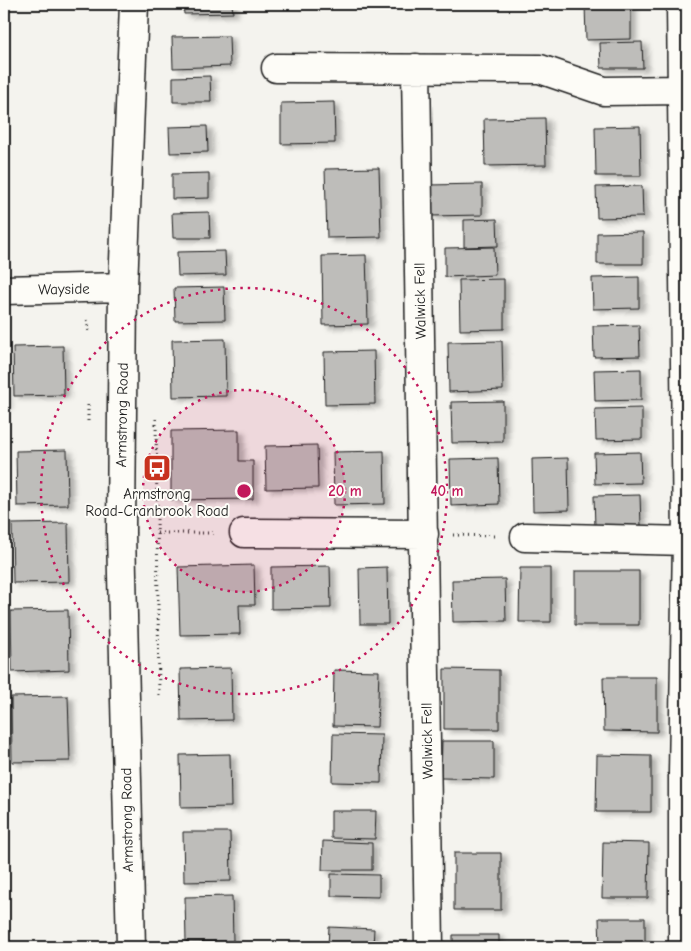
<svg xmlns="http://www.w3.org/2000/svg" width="691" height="951" font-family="'Comic Neue',sans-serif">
	<defs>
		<filter id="shadow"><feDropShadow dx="5.5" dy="3" stdDeviation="2.5" flood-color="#0004"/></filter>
	</defs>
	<rect width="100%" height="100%" fill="#f4f3ee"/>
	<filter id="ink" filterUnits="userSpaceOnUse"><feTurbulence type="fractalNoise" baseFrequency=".02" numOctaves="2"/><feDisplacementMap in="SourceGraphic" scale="10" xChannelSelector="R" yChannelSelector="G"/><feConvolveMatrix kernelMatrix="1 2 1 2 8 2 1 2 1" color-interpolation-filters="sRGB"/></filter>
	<g filter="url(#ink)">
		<!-- building -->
		<path fill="#bebdba" stroke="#1c1c1c" filter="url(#shadow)" d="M183,4H232L233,13L184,14Z
			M585,4H631V39L586,40Z
			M229,36L230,66L173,68L172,37Z
			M642,42L643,68H601L600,43Z
			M210,76L211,102H173V77Z
			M334,102L335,143L281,144V103Z
			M545,118L546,165L485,166L484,119Z
			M207,126L208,152L170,153L169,127Z
			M640,126L641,176H596L595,127Z
			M379,168L381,237L327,238L325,169Z
			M209,173V198L172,199V174Z
			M482,184V215L430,216L429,185Z
			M642,186L643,217L597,218L596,187Z
			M209,212L210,238H173L172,213Z
			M497,219L498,246L464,247V220Z
			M643,232V264H597V233Z
			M494,247L495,275L445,277V248Z
			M225,251L226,275L178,276L177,252Z
			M366,255L368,324L323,325L322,256Z
			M639,277V308L593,309L592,278Z
			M504,279V329L460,330L459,280Z
			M224,287L225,320L175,321L174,288Z
			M639,325L640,356L594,357L593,326Z
			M225,339L226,396L173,397L172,340Z
			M502,341L503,390L449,392L448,342Z
			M63,346L64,395L14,396L13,347Z
			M374,351L375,404L325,405L324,352Z
			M4,353H5L6,406H4Z
			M641,369V400L595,401L594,370Z
			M503,401V442L452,443L451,402Z
			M642,408V439L596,440L595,409Z
			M239,430V461H253V499L171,500V431Z
			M317,445L318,488L266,489L265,446Z
			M67,450L68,505L17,506L16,451Z
			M384,451L385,504L334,505L333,452Z
			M640,452L641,483L595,484L594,453Z
			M498,458L499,504L451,506L450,459Z
			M568,458L569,510L533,511L532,459Z
			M640,495L641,526L595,527L594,496Z
			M68,523L69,582L13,583L12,524Z
			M254,565L255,605H239L240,634L180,635L178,567Z
			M330,566L331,608L271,609V567Z
			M387,567L388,624H360L359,568Z
			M520,568H551V622H519Z
			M575,571H639V625H575Z
			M505,579L506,621L453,622L452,580Z
			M68,610L69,670L12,672L11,611Z
			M231,668L232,720L181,721L180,669Z
			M444,669L499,670V729H444Z
			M334,670L379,671L377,727L333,726Z
			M603,677H657V732L604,731Z
			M68,696L70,761L12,762L11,697Z
			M333,734L382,735L381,783L332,782Z
			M442,741H494V779L441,778Z
			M230,754L231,807L181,808L180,755Z
			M597,755L651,756V812H596Z
			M331,811H376L375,839L331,838Z
			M183,832H230L231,881L184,882Z
			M323,841L372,843V870H322Z
			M603,842L649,843L648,898H602Z
			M454,853H501V910H454Z
			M331,874L379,875V897L331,896Z
			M232,896L233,941L186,942L185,897Z
			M599,918H645V947H600Z
			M329,927L374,929L373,947H328Z
			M453,935H499V947H453Z"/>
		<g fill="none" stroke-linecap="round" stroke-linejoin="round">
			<defs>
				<path id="minor" d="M681,4L687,541L683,773V947
					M276,68L540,69L604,91L682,90
					M416,68L429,947
					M4,290L123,287
					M244,533L424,534
					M525,537L687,541
					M131,947L121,533L123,287L134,4"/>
			</defs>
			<!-- minor casing -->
			<use href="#minor" stroke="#1c1c1c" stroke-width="31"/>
			<!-- path -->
			<path stroke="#1c1c1c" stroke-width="3" stroke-dasharray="1 4" stroke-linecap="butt" d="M87,320L89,333
				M156,419L159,698
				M88,421V404
				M157,533H213
				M453,535L495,536"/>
			<!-- minor -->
			<use href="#minor" stroke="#fdfcf7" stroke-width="28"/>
		</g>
	</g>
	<!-- distance rings -->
	<circle cx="244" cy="491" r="101" fill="#c2185b" fill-opacity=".12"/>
	<g fill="none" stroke="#c2185b" stroke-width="2.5" stroke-dasharray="2.5 5">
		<circle cx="244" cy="491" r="101"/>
		<circle cx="244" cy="491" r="203"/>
	</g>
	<!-- icons -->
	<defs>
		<symbol id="bus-square" viewBox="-11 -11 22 22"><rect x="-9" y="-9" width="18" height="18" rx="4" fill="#c8321e" stroke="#fdfcf7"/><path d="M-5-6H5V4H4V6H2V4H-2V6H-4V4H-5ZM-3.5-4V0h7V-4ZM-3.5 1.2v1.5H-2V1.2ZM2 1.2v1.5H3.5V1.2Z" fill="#fff"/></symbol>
	</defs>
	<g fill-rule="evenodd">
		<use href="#bus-square" x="141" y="452" width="32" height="32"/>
	</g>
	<g text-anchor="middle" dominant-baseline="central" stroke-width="4" stroke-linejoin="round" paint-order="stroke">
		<!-- street labels -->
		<g font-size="15" fill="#1c1c1c" stroke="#fdfcf7">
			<text transform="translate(64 289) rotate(-1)">Wayside</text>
			<text transform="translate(420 301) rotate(-91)">Walwick Fell</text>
			<text transform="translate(122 415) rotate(-89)">Armstrong Road</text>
			<text transform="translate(427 741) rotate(-91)">Walwick Fell</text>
			<text transform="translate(127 820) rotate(-91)">Armstrong Road</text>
		</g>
		<!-- poi labels -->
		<g font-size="15" fill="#1c1c1c" stroke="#fdfcf7">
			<text x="157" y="494">Armstrong<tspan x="157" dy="17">Road-Cranbrook Road</tspan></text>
		</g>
	</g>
	<circle cx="244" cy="491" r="8" fill="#c2185b" stroke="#fdfcf7" stroke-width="2.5"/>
	<g font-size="15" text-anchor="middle" font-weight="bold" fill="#c2185b" stroke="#fdfcf7" stroke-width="4" stroke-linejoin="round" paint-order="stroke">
		<text x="345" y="496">20 m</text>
		<text x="447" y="496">40 m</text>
	</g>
	<!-- margin -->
	<rect width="691" height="951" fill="none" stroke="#fdfcf7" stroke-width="20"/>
	<rect x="10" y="10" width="671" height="931" fill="none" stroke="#1c1c1c" stroke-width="2" filter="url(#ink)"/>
</svg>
